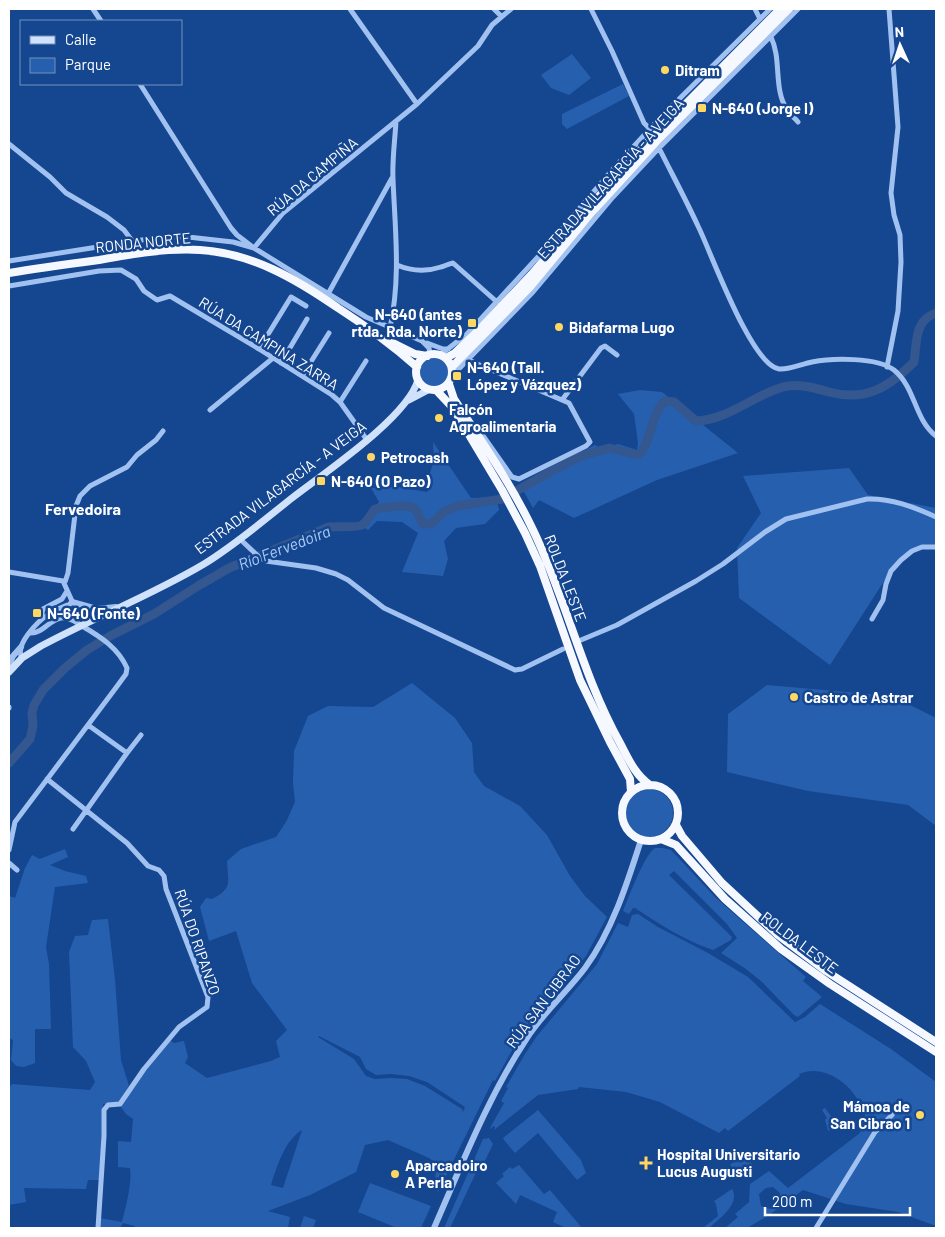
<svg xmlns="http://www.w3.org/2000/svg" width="945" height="1237" font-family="Barlow,sans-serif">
	<rect width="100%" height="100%" fill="#154690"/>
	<!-- green -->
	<path fill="#275faf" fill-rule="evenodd" d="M572,54L591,78L569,95L551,88L541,75Z
		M623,84L629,96L567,129L562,124V114Z
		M419 372a15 15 0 1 1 30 0a15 15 0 1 1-30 0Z
		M640,390L662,392L738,453L657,480L574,518L539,500L533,508L523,490L540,473L595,445L602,449L618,444L637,450L638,443L634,414L618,394Z
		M433,442L471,498L496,497L499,510L485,524L456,528L444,541L448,559L443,576L402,572L418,533L402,522L377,521L368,530L359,524L379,502L371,488L393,486L427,492L432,484L430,473L434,460Z
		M849,468L868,495L936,508V545L918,548L888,575L830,665L739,598L737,548L761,513L743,476Z
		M412,683L455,718L472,743L474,772L484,786L520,806L547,835L570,876L585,896L607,917L586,956L520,1036L495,1081L493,1080L438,1192C433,1184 436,1173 437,1164L429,1158L388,1140L365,1145L356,1172L310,1195L268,1211L290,1217L288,1228H134L135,1226L123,1223L120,1228H99L100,1218L122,1222C126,1205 132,1185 130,1168L118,1167V1141L131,1142L133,1119L126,1114L120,1106L130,1090L169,1040L174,1043L184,1041L188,1057L185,1063L207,1078L271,1061L280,1057L276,1041L287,1030L252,983L236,931L209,941L200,907L206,898L212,899C233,888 228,883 227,861L241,849L276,837L286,822L295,802L293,783L294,751L308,716L328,706L373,707ZM319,1036L360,1057L366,1069L376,1075L391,1074L409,1076L427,1082L465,1107L463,1112L462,1109L425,1086L407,1079L391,1078L375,1079L366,1076L354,1059L318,1037ZM302,1130L283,1188L271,1185C277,1166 285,1140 302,1130Z
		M767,685L892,696L936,718V826L908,805L808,791L727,772L728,714Z
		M625 813a24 24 0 1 1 48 0a24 24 0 1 1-48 0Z
		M655,848H662L671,850L716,898L806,977L803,981L822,997L798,1017L794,1015L762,982L746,969L721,953L737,938L727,924L674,871L669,875L732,937L731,940L713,950C686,941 659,924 635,908H633L629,914L623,911C628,899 645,853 655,848Z
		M65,849L68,857L50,865L65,871L86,876L88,883L55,887L46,947L49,964L51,1029H35V1063L24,1067L16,1066L11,1060L13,1040L9,1038V896L15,898L25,868L32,855L40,859Z
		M638,914L658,927L708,953L748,977L795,1022L805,1017L820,1004L891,1049L936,1082V1226L898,1212L846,1204L803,1190L769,1215L747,1228H725L738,1217L735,1214L749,1202L750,1184L769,1171L788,1188L860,1133C862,1127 865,1120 865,1114C864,1110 860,1105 858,1100C847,1081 822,1064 799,1074L800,1076L728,1131L725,1128L719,1133L660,1102L626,1092L579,1087L578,1089L538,1095L494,1130L495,1127L493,1126L491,1129L490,1128L504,1103L501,1101L508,1088L506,1087L525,1054L537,1036L597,964L618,923L628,927L632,915ZM773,1187L780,1193C779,1200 780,1207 770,1209L761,1206L759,1194L766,1188Z
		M108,919L115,980L121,1060L129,1086L118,1104H103L102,1159L99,1180H88L86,1189L24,1188L26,1202L9,1205V1088L12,1084L90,1090L95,1082L86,1061L73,1047L69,952L75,936L88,935L92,920Z
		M825,1108L838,1126L828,1131L825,1120L827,1118L822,1110Z
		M538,1110L581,1160L586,1173L577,1180L538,1133L515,1153L504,1140L503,1138Z
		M489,1138L493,1144L484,1163L481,1162L450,1228H444L483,1139Z
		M743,1154L754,1166L739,1176L730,1165Z
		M519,1165L544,1194L550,1190L582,1228H566L553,1222L557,1212L520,1195L516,1204L496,1183L504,1176L502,1174L510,1167L512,1169Z
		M370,1183L431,1206L421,1228H397L358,1212Z
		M732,1189C741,1204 719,1219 709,1228H703L718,1216L716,1204L714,1201Z
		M304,1216L316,1220L313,1228H300Z"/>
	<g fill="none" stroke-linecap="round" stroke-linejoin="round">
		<!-- river -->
		<path stroke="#33578e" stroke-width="9" d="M9,763L30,739L33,726L32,713L34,705L43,690L65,668L87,650L110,636L154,614L198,586L229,568L329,527C336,526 358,528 362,525C367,522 371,514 375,509C383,508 408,503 415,509C418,512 420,519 422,523L427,524L432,523L444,512L457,506L502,499L548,473L581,456L609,448L638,455C651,445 650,415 665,401L674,402L696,421C726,420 749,399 777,389C794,382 812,387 829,392C866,402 889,387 914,362C917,343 914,320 936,313"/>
		<!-- minor -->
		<path stroke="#a1c2f1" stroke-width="5" d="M93,9L101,21
			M350,9L417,104
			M494,9L501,16
			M591,9L612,51L644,123L650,129
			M755,9L760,19
			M771,37C782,60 773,88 787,110C790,115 795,118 798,122
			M140,84L231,228L237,235L254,248L283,213L417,104L478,46L492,25L511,9
			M9,144L50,177L66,193L107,217L124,230L133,242
			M659,148C672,174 686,200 698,226C711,252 751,365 779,369C789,370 802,364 812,362C832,358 877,357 894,370C916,388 914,419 936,436
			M9,261L161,237H188L233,242L254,248L366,317L422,341L429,348L430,354
			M397,265C411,271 426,272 441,267C445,266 448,264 453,263L497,302
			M9,286L99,271L121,270L136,279L144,291L157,300L170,296L259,349L332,395L340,402L367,440
			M328,294L392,178
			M390,328C401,277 395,230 393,179C392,160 395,140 396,121
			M427,343L443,349H448
			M259,349L291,297L306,306
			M440,355L467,334L537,258L614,168L659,119L770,9
			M468,359L475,363L569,403L590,442L586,446L519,479L512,477L479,430H474
			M281,363L307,319
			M887,367L898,311L901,262L900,235L894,215L891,193L898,127L889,9
			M453,375L533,292L613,197L659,148L798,9
			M302,376L329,333
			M562,400L601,348L605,346L617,355
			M340,402L366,361
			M210,410L273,358
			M240,539L260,558L266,561L316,568L336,574L348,580L384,608L515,670L522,669L563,649
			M9,572L63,581L72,601L70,604C63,607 55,610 49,614C38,621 14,645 22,658
			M65,582L68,573L76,506L80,496L90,486L127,467L137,455L156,440L163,431
			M872,619L883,600L886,584L891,571L901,560L912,551L922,547H936
			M40,621L43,609L62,599L67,591
			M581,640L617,625L696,581L723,564L765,532L786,519L867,499C891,498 914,507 936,517
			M9,708V707
			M127,753L141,735
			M47,779L127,843L148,866L159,870L164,876L166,889L208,997L207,1007L179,1027L144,1069L120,1104L108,1105L104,1110V1136L98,1228
			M73,829L127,753L88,725
			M9,850L15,822L115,689L126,674L127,668C118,648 101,637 82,626C76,622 69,617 61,618C49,620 42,634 30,633
			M9,863L17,870
			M816,1228L875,1132L892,1115"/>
		<!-- tertiary -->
		<path stroke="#a1c2f1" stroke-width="6" d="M72,602L97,609L116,607
			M9,665L13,656L21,647
			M434,1228C462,1164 488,1097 527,1038C543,1013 567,992 585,968C612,931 627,884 641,840"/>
		<!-- secondary -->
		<path stroke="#cfe1fb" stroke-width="7" d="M409,400L428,390
			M9,672L22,658L41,646C95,617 152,595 204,564C235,545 263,521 292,498C324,473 407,418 418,380"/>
		<!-- trunk -->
		<path stroke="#f5f8ff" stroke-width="8" d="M9,273C39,268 69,264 99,260C132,254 166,248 200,250C252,253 296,279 338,308C366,326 392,345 417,367
			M393,343L415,354L427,356
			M416 372a18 18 0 1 1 36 0a18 18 0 1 1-36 0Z
			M446,358L455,353L477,332L531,275L632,158L780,9
			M452,367L530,287L592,212L656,142L789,9
			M449,384L454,399C482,442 512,485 534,532C567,601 582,675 620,743C628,758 635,775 650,785
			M437,391L453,408L502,490L525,533L540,566L580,680L610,742L630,779L631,792
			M622 813a28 28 0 1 1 56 0a28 28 0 1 1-56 0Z
			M676,825L682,836L722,883L778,935L826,971L936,1042
			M661,839L676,845L725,899L781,949L830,984L936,1052"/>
	</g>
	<!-- markers -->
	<g fill="#ffd761" stroke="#154690" stroke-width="2">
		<circle cx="665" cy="70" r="5"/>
		<rect x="697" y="103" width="10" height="10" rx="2.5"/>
		<rect x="467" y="318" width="10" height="10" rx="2.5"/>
		<circle cx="559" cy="327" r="5"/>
		<rect x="452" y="371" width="10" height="10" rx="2.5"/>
		<circle cx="439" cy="418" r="5"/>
		<circle cx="371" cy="457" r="5"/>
		<rect x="316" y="476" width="10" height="10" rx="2.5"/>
		<rect x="32" y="608" width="10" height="10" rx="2.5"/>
		<circle cx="794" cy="697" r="5"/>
		<circle cx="920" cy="1115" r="5"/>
		<path d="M643.5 1155.5h5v5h5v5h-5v5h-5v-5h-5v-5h5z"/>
		<circle cx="395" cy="1174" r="5"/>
	</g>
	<g text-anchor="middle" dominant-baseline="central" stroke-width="5" stroke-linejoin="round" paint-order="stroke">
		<!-- poi labels -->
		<g font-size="15" font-weight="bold" fill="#fff" stroke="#154690" text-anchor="start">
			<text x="675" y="70">Ditram</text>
			<text x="712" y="108">N-640 (Jorge I)</text>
			<text x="462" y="314" text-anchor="end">N-640 (antes<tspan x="462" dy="17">rtda. Rda. Norte)</tspan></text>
			<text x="569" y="327">Bidafarma Lugo</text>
			<text x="467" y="367">N-640 (Tall.<tspan x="467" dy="17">López y Vázquez)</tspan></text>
			<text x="449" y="409">Falcón<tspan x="449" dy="17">Agroalimentaria</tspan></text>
			<text x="381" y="457">Petrocash</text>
			<text x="331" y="481">N-640 (O Pazo)</text>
			<text x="47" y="613">N-640 (Fonte)</text>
			<text x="804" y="697">Castro de Astrar</text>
			<text x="910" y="1106" text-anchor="end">Mámoa de<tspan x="910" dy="17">San Cibrao 1</tspan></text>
			<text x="657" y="1154">Hospital Universitario<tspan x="657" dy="17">Lucus Augusti</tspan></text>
			<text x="405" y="1165">Aparcadoiro<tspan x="405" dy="17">A Perla</tspan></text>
		</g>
		<!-- street labels -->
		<g font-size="15" fill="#fff" stroke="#154690">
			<text transform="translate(312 176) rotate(-40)">RÚA DA CAMPIÑA</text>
			<text transform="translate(610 178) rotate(-48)">ESTRADA VILAGARCÍA - A VEIGA</text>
			<text transform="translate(143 242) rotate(-6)">RONDA NORTE</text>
			<text transform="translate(269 343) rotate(32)">RÚA DA CAMPINA ZARRA</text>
			<text transform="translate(280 487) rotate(-37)">ESTRADA VILAGARCÍA - A VEIGA</text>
			<text transform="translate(566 578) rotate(69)">ROLDA LESTE</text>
			<text transform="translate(198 942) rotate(71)">RÚA DO RIPANZO</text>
			<text transform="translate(800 942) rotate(37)">ROLDA LESTE</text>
			<text transform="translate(543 1001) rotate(-53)">RÚA SAN CIBRAO</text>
		</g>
		<!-- neighbourhood labels -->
		<g font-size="16" font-weight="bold" fill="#fff" stroke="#154690">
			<text x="83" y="508">Fervedoira</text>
		</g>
		<!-- water labels -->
		<g font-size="16" font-style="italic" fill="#adccf8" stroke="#154690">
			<text transform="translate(284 547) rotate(-21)">Río Fervedoira</text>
		</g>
	</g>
	<!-- border -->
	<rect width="945" height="1237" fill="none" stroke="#ffffff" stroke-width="20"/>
	<!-- legend -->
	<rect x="20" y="20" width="162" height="65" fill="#154690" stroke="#7390bc"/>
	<rect x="30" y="36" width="25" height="8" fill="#cfe1fb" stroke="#7390bc"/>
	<text x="65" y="45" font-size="15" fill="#ffffff">Calle</text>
	<rect x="30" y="58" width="25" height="15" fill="#275faf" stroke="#7390bc"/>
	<text x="65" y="70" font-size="15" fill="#ffffff">Parque</text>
	<!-- north arrow -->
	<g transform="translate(900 45) rotate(357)" stroke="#154690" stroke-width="4" paint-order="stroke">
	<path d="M0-4L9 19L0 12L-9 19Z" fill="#ffffff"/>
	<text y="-8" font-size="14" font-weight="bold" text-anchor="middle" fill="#ffffff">N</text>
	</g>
	<!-- scale -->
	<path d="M765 1207v8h145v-8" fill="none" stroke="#ffffff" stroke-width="2.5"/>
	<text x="772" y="1207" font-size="15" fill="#ffffff" stroke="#154690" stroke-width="4" paint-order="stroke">200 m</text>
</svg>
